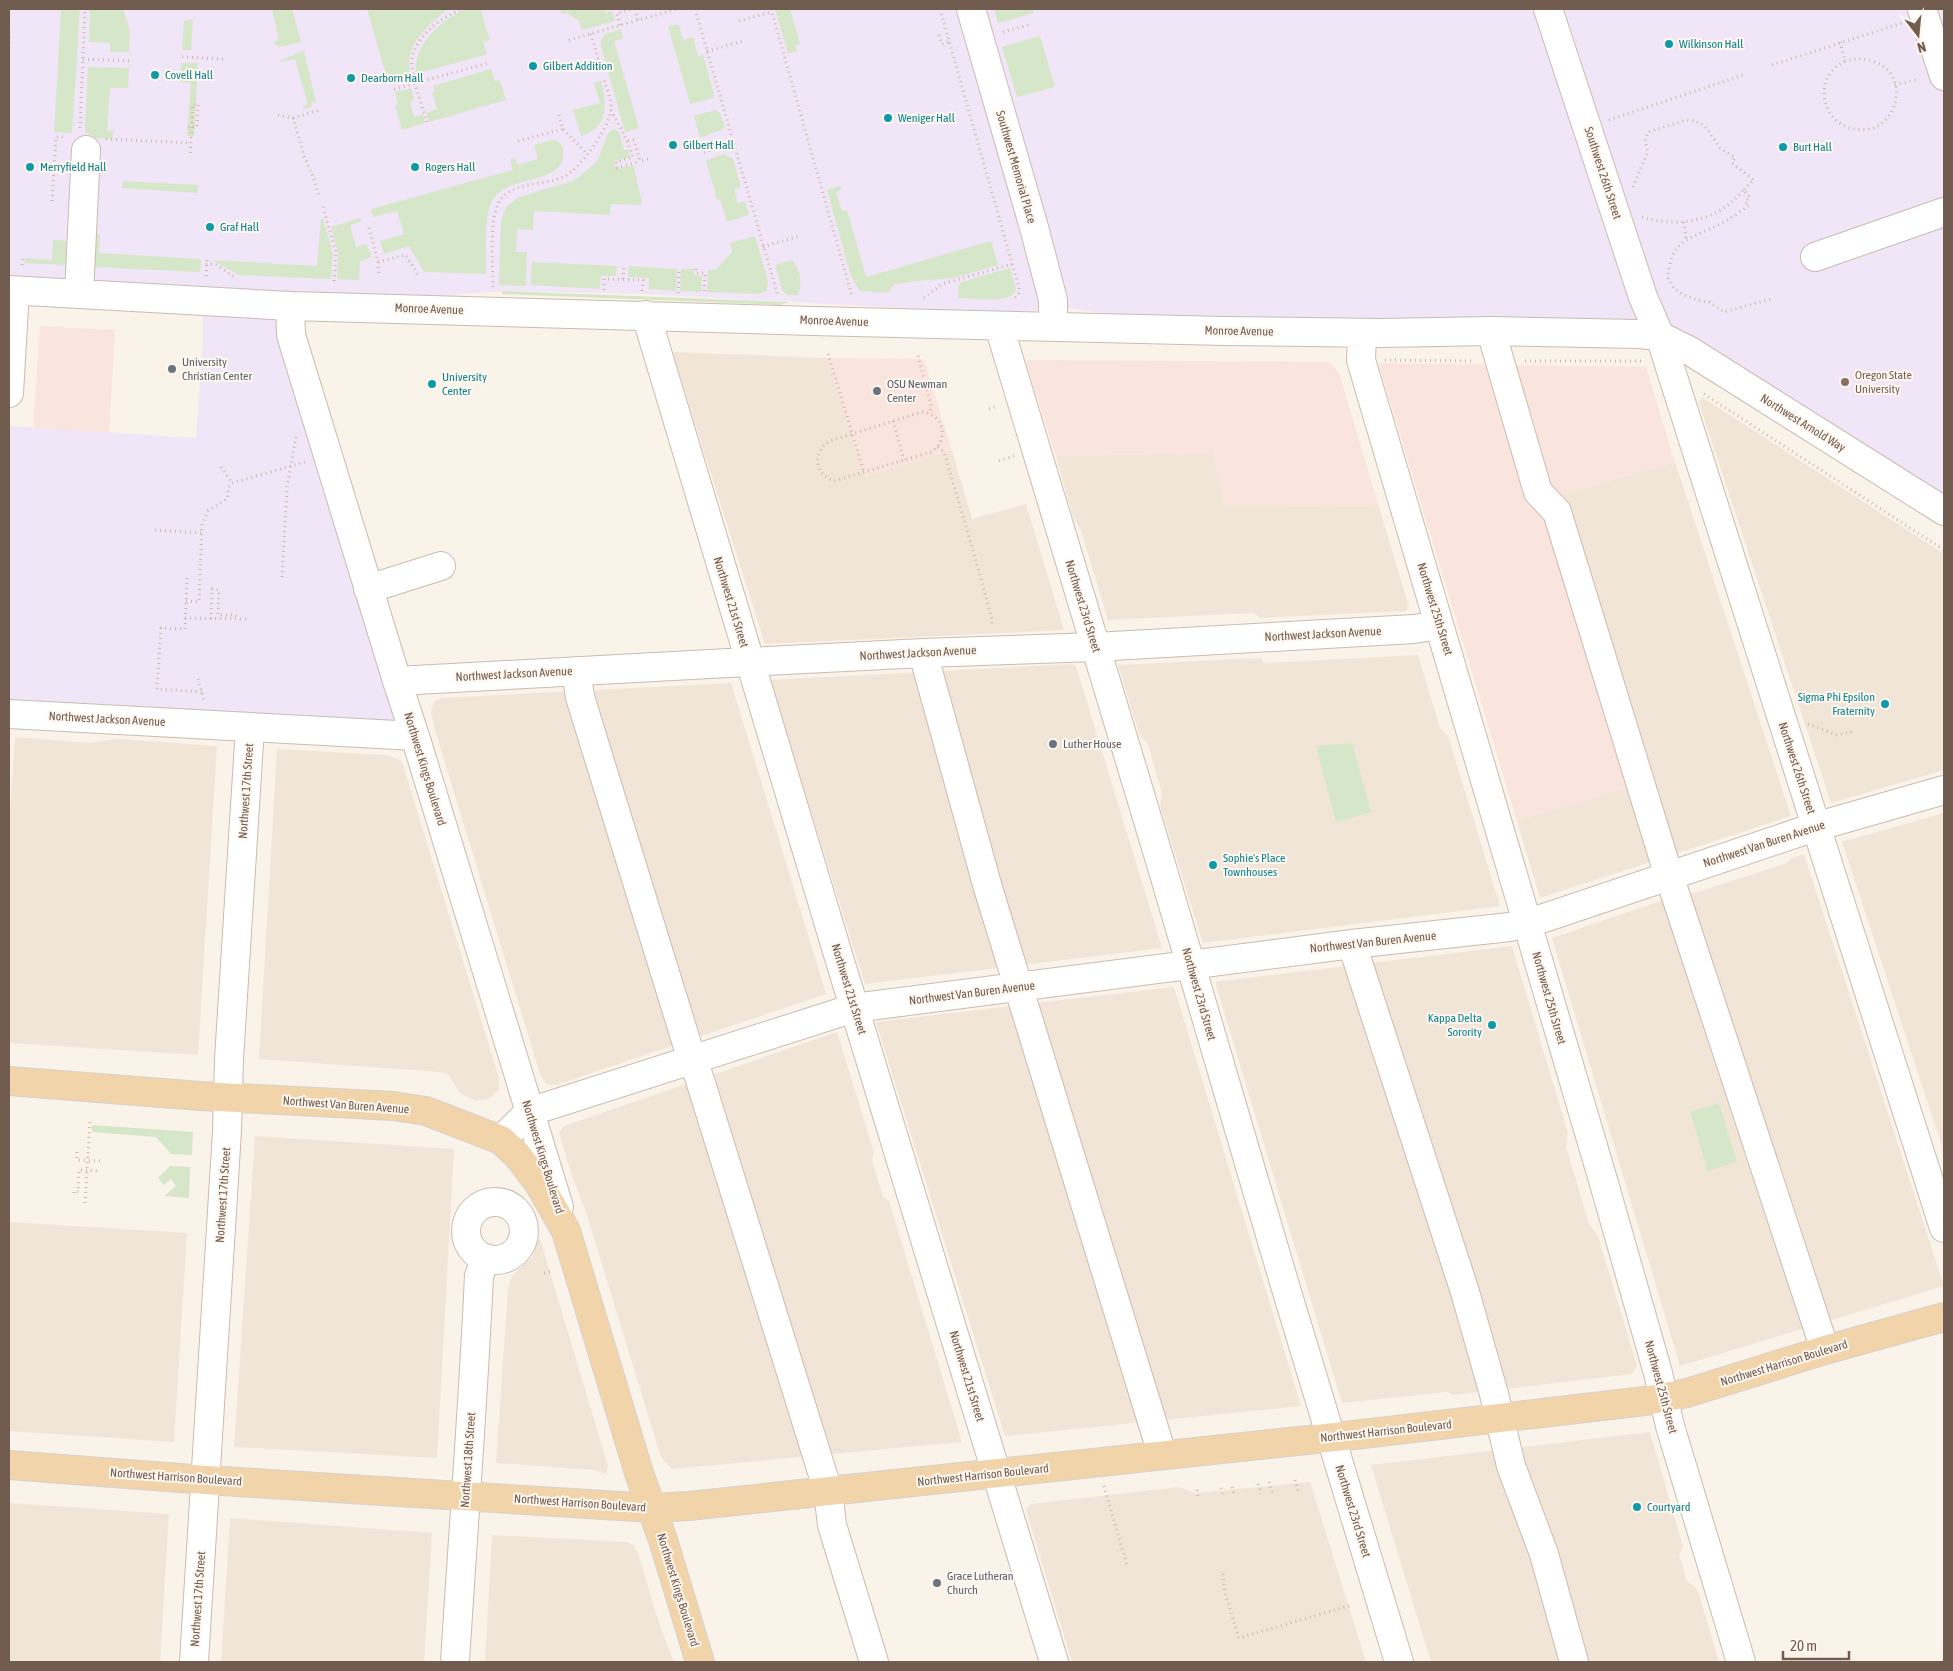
<svg xmlns="http://www.w3.org/2000/svg" width="1953" height="1671" font-family="'Asap Condensed',sans-serif">
	<rect width="100%" height="100%" fill="#faf3e9"/>
	<!-- residential -->
	<path fill="#f1e5d8" d="M674,352L827,358L865,476L952,451L972,519L1026,504L1064,630L765,644L673,354Z
		M1702,397L1944,554V770L1831,803L1699,403Z
		M1214,453L1225,506L1379,507L1409,607L1406,611L1260,618L1254,613L1108,620L1081,530L1073,517L1056,456Z
		M1675,462L1791,816L1540,898L1517,821L1634,785L1547,499Z
		M1418,655L1440,728L1448,736L1500,906L1203,943L1160,806L1162,794L1148,744L1140,736L1118,665L1261,658L1263,663Z
		M1073,664L1076,666L1162,948L865,984L770,680Z
		M731,683L826,994L556,1085H547L540,1074L435,730L431,712L432,706L435,701L442,698Z
		M15,737L90,743L116,739L217,746L198,1055L9,1043V826Z
		M277,749L386,755L400,760L403,765L499,1078V1090L488,1099L476,1101L460,1093L448,1074L441,1072L259,1059Z
		M1944,813V1152L1842,842Z
		M1804,854L1944,1286L1680,1366L1552,938L1684,893H1694L1787,863L1792,858Z
		M1512,946L1568,1133L1566,1147L1589,1224L1598,1236L1637,1366L1632,1374L1453,1395L1447,1392L1342,1403L1215,982Z
		M1174,987L1301,1406L1005,1436L876,1022Z
		M837,1032L874,1153L872,1160L883,1197L889,1201L962,1442L672,1469L664,1461L660,1454L587,1215L572,1176L559,1133L564,1126Z
		M255,1136L454,1149L437,1458L234,1447Z
		M9,1222L187,1233L174,1442L9,1431Z
		M540,1239L608,1466L606,1474L594,1470L496,1463L508,1289L512,1276L533,1256L536,1241Z
		M1650,1432L1683,1547L1679,1555L1687,1581L1694,1586L1698,1591L1719,1662H1431L1371,1465Z
		M1310,1482L1366,1662H1072L1026,1510L1031,1504L1179,1487L1195,1493Z
		M9,1503L169,1514L160,1662H9Z
		M230,1518L432,1533L424,1662H221Z
		M492,1535L627,1542L633,1545L638,1553L660,1626L674,1662H485Z"/>
	<!-- commercial -->
	<path fill="#f9e5de" d="M40,326L115,330L109,434L33,430Z
		M827,358L924,359L952,451L865,477Z
		M1029,360L1329,362L1339,373L1379,507L1225,506L1214,453L1056,456L1027,366L1026,362Z
		M1381,363L1646,367L1675,462L1548,499L1634,786L1517,821L1379,365Z"/>
	<!-- education -->
	<path fill="#f0e6f7" d="M9,9H1944V508L1666,331H1224L1068,308L998,313L642,294L505,291L290,306L416,730L9,705V426L196,438L203,337L202,302L9,290Z"/>
	<!-- green -->
	<path fill="#d6e7c9" d="M61,9H80L72,133L54,132Z
		M90,9H123L130,31L129,52H110V43L89,42Z
		M272,9H292L301,42L280,47L275,44L274,42L279,40Z
		M367,9H448C426,26 402,48 411,78L393,84L390,74L386,75Z
		M466,9H490L481,11L490,40L483,42L487,54L416,74C411,47 443,18 466,9Z
		M560,9H604L605,13L612,11L615,21L582,30L579,21L567,13L562,14Z
		M775,9H790L800,44L796,45L797,51L788,54Z
		M994,9H1033L1034,13L998,23Z
		M193,19L191,50H182L184,21Z
		M673,25H679L683,40L693,37L698,56L703,55L714,95L713,98L690,104L668,26Z
		M621,29L623,39L614,41L639,128L625,132L600,43L605,34Z
		M1040,36L1055,87L1017,97L1002,47Z
		M304,51L316,102L311,103L312,107L303,109V106L308,105L295,59L280,62L279,61Z
		M181,63H198L194,136H187L191,83L180,82Z
		M88,67L129,68L128,88H110L107,130L113,131V139L96,138L86,133L85,129Z
		M491,69L495,81L500,80L506,100L429,122L426,113L437,109L432,93L435,92L433,86Z
		M601,81C607,104 609,128 581,136L573,110L600,103L594,83Z
		M411,88L414,100L410,102L414,117L423,114L425,123L402,130L395,105L398,104L395,92Z
		M715,110L720,113L725,128L700,138L694,116Z
		M614,129L619,132L624,150L628,149L630,157L614,161L616,169L633,165L642,202L641,205L611,204L610,215L534,211L533,230L517,229L516,252H527L526,286L499,285L501,221L506,207L519,197L573,181L584,173L598,160L608,133Z
		M552,140C558,141 562,143 563,149C568,188 507,172 492,201C483,220 487,254 486,274L424,272L409,246L384,254L380,241L404,234L397,211L373,217L371,209L513,170L510,159L515,158L517,165L538,159L534,145Z
		M724,154L733,159L741,187L734,189L738,203L745,201L749,215L727,222L720,199L717,200L706,160Z
		M123,181L198,185V193L122,188Z
		M840,186L841,190L836,192L842,211L847,210L866,277L991,241L998,265L954,278L916,281L895,284L887,293L859,291L850,273L827,190Z
		M360,218L361,222L350,225L356,247L367,244L371,257L360,261L359,280L337,279L338,253L331,227Z
		M321,219H323L333,254L331,279L239,275L212,260L317,266Z
		M95,234L100,235L99,253L201,259L200,272L95,267Z
		M755,236L768,281L767,290L759,294L707,292L708,270H716L732,252L730,243Z
		M53,240L66,241V265L25,263V258L52,260Z
		M792,260C800,269 803,283 798,295H787L782,290L775,265Z
		M532,262L617,266L616,276H601L600,289L531,285Z
		M629,266L677,269L676,291L649,289V278L628,277Z
		M1010,268L1016,289C1013,305 971,298 958,298L959,285L962,282Z
		M681,269H694V275L702,276L701,292L680,291Z
		M502,291L787,302H789L780,305L502,294Z
		M1352,743L1371,812L1336,822L1316,746Z
		M1719,1103L1737,1162L1708,1171L1690,1112Z
		M92,1125L193,1132L192,1155L171,1154L156,1137L92,1132Z
		M170,1166L190,1167L189,1198L164,1196L176,1186L171,1179L164,1185L158,1178Z"/>
	<g fill="none" stroke-linecap="round" stroke-linejoin="round">
		<defs>
			<path id="minor" d="M971,9L1035,231L1053,300V326
				M1548,9L1643,297L1660,336L1944,1228
				M1922,9L1944,76
				M1815,257L1944,212
				M9,290L290,306L813,321L1224,331L1382,333L1491,331L1638,334L1660,336L1690,351L1944,511
				M79,294L86,150
				M290,306L291,335L397,681L415,736L559,1207
				M646,315L840,961L1054,1662
				M999,326L1161,864L1284,1282L1399,1662
				M1491,331L1538,492L1557,512L1664,860L1825,1350
				M1362,333L1361,360L1603,1180L1658,1373L1670,1426L1741,1662
				M9,393L15,291
				M368,589L441,566
				M923,653L988,888L1162,1454
				M576,671L580,697L687,1044L699,1077L828,1491L832,1525L874,1662
				M397,681L728,663L923,653L1095,647L1414,629L1439,625
				M9,714L415,736
				M1352,944L1465,1292L1494,1394L1511,1466L1544,1554L1574,1662
				M501,1140L529,1112L854,1008L1352,944L1510,927L1544,918L1815,827L1944,790
				M466 1231a29 29 0 1 1 58 0a29 29 0 1 1-58 0Z
				M194,1662L227,1131L229,1059L250,727
				M455,1662C463,1533 473,1405 479,1276L486,1258"/>
			<path id="major" d="M9,1081L200,1096L393,1106L426,1111L501,1140L517,1155L538,1182L566,1231L639,1473L663,1540L700,1662
				M9,1465L206,1480L652,1508L689,1506L1354,1435L1645,1401L1687,1393L1825,1350L1944,1317"/>
		</defs>
		<!-- minor casing -->
		<use href="#minor" stroke="#cbbbb0" stroke-width="30"/>
		<!-- major casing -->
		<use href="#major" stroke="#d8d1ce" stroke-width="30"/>
		<!-- path -->
		<path stroke="#d2b6a7" stroke-width="3" stroke-dasharray="1 4" stroke-linecap="butt" d="M635,9L638,20
			M695,9L778,296
			M771,9L852,296
			M940,9L1019,288V293L1013,300
			M739,21L771,12
			M620,25L617,13L632,9
			M9,27V45
			M1003,32L1032,24
			M591,34L601,69
			M939,35L942,44L949,42
			M569,40L677,9
			M1840,42L1845,61C1841,64 1836,66 1833,70C1817,86 1824,116 1843,125C1891,149 1918,78 1875,62C1865,58 1856,58 1845,61
			M707,51L744,41
			M182,57L224,59
			M83,59L129,61
			M1772,65L1902,23
			M1895,85L1919,79
			M394,89L489,63
			M611,110C619,126 628,140 633,157L616,162L617,168L640,161
			M278,115L293,118L304,156L313,176L320,198
			M559,115L563,129L587,154
			M293,118L319,110
			M1609,120L1746,74
			M427,122C422,104 413,84 412,65C411,39 441,17 462,9
			M188,127H197L198,104H193L190,157
			M80,128L85,9
			M106,139L191,143
			M628,140H634L640,161L648,159
			M518,141L563,129
			M704,152L733,144
			M1633,187L1648,151L1645,141L1648,132L1686,120L1695,121L1705,126L1720,148L1735,158L1732,163L1754,180L1743,190L1750,197L1745,202L1749,205C1738,214 1725,222 1712,228C1684,241 1671,242 1668,278L1674,288L1682,294L1700,301L1709,302L1724,312L1771,299
			M52,201L56,137H65
			M323,207L336,253L334,283
			M1642,217C1679,228 1718,222 1743,190
			M1684,222L1686,239
			M369,228L378,262L379,276
			M763,247L799,236
			M378,262L406,255L419,277
			M206,264H215L236,278
			M22,265L23,258
			M696,269V273H705L704,293
			M206,276L207,260
			M623,279L624,266
			M493,287C493,265 489,223 498,204C508,181 545,186 563,177C580,170 609,128 611,110C612,100 607,89 604,80
			M604,290V279L643,280L642,292
			M678,293L679,272
			M924,298L942,284L1012,264
			M828,354L864,472
			M918,356L931,406L930,413
			M1385,360L1474,361
			M1525,361H1641
			M1704,394L1944,550
			M989,409L998,406
			M922,412C944,414 950,440 931,452L834,481C814,474 812,451 830,441Z
			M893,421L904,460
			M938,447L944,452L973,550L992,619L991,627
			M999,461L1014,456
			M221,467L232,483
			M155,530L202,533
			M282,577L287,487L296,437
			M187,578L185,629L161,628L157,689L202,692
			M186,601L199,602L202,525L208,511L227,499L229,487L232,483L305,462
			M185,618L249,619
			M211,619L212,589L219,590L218,615H235L240,619
			M198,679L204,700
			M1808,724L1837,735L1855,731
			M77,1152V1160L100,1161
			M74,1193V1191L78,1192L79,1170L99,1171
			M85,1203L90,1122
			M544,1273L552,1271
			M1295,1480L1299,1493
			M1269,1482L1273,1495
			M1258,1484L1261,1494
			M1104,1486L1127,1565
			M1232,1487L1235,1496
			M1221,1488L1223,1495
			M1197,1490L1198,1497
			M1223,1574L1225,1593L1239,1638L1352,1605"/>
		<!-- minor -->
		<use href="#minor" stroke="#fff" stroke-width="28"/>
		<!-- major -->
		<use href="#major" stroke="#f1d4a9" stroke-width="28"/>
	</g>
	<!-- markers -->
	<g fill="#0f9aa8" stroke="#fdf7ef" stroke-width="2">
		<circle cx="1669" cy="44" r="5"/>
		<circle cx="533" cy="66" r="5"/>
		<circle cx="155" cy="75" r="5"/>
		<circle cx="351" cy="78" r="5"/>
		<circle cx="888" cy="118" r="5"/>
		<circle cx="673" cy="145" r="5"/>
		<circle cx="1783" cy="147" r="5"/>
		<circle cx="30" cy="167" r="5"/>
		<circle cx="415" cy="167" r="5"/>
		<circle cx="210" cy="227" r="5"/>
		<circle cx="432" cy="384" r="5"/>
		<circle cx="1885" cy="704" r="5"/>
		<circle cx="1213" cy="865" r="5"/>
		<circle cx="1492" cy="1025" r="5"/>
		<circle cx="1637" cy="1507" r="5"/>
	</g>
	<g fill="#6b7280" stroke="#fdf7ef" stroke-width="2">
		<circle cx="172" cy="369" r="5"/>
		<circle cx="877" cy="391" r="5"/>
		<circle cx="1053" cy="744" r="5"/>
		<circle cx="937" cy="1583" r="5"/>
	</g>
	<circle fill="#8d6e63" stroke="#fdf7ef" stroke-width="2" cx="1845" cy="382" r="5"/>
	<g text-anchor="middle" dominant-baseline="central" stroke-width="4" stroke-linejoin="round" paint-order="stroke">
		<!-- culture labels -->
		<g font-size="12" fill="#0d838f" stroke="#fdf7ef" text-anchor="start">
			<text x="1679" y="44">Wilkinson Hall</text>
			<text x="543" y="66">Gilbert Addition</text>
			<text x="165" y="75">Covell Hall</text>
			<text x="361" y="78">Dearborn Hall</text>
			<text x="898" y="118">Weniger Hall</text>
			<text x="683" y="145">Gilbert Hall</text>
			<text x="1793" y="147">Burt Hall</text>
			<text x="40" y="167">Merryfield Hall</text>
			<text x="425" y="167">Rogers Hall</text>
			<text x="220" y="227">Graf Hall</text>
			<text x="442" y="377">University<tspan x="442" dy="14">Center</tspan></text>
			<text x="1875" y="697" text-anchor="end">Sigma Phi Epsilon<tspan x="1875" dy="14">Fraternity</tspan></text>
			<text x="1223" y="858">Sophie's Place<tspan x="1223" dy="14">Townhouses</tspan></text>
			<text x="1482" y="1018" text-anchor="end">Kappa Delta<tspan x="1482" dy="14">Sorority</tspan></text>
			<text x="1647" y="1507">Courtyard</text>
		</g>
		<!-- street labels -->
		<g font-size="12" fill="#725b4f" stroke="#fdf7ef">
			<text transform="translate(1016 167) rotate(74)">Southwest Memorial Place</text>
			<text transform="translate(1603 173) rotate(72)">Southwest 26th Street</text>
			<text transform="translate(429 309) rotate(2)">Monroe Avenue</text>
			<text transform="translate(834 321) rotate(2)">Monroe Avenue</text>
			<text transform="translate(1239 331) rotate(1)">Monroe Avenue</text>
			<text transform="translate(1803 423) rotate(32)">Northwest Arnold Way</text>
			<text transform="translate(731 602) rotate(73)">Northwest 21st Street</text>
			<text transform="translate(1083 606) rotate(73)">Northwest 23rd Street</text>
			<text transform="translate(1435 609) rotate(73)">Northwest 25th Street</text>
			<text transform="translate(1323 634) rotate(-3)">Northwest Jackson Avenue</text>
			<text transform="translate(918 653) rotate(-3)">Northwest Jackson Avenue</text>
			<text transform="translate(514 674) rotate(-3)">Northwest Jackson Avenue</text>
			<text transform="translate(107 719) rotate(3)">Northwest Jackson Avenue</text>
			<text transform="translate(1797 768) rotate(72)">Northwest 26th Street</text>
			<text transform="translate(425 769) rotate(73)">Northwest Kings Boulevard</text>
			<text transform="translate(246 791) rotate(-86)">Northwest 17th Street</text>
			<text transform="translate(1764 844) rotate(-18)">Northwest Van Buren Avenue</text>
			<text transform="translate(1373 942) rotate(-6)">Northwest Van Buren Avenue</text>
			<text transform="translate(849 989) rotate(73)">Northwest 21st Street</text>
			<text transform="translate(972 993) rotate(-7)">Northwest Van Buren Avenue</text>
			<text transform="translate(1199 994) rotate(74)">Northwest 23rd Street</text>
			<text transform="translate(1549 998) rotate(74)">Northwest 25th Street</text>
			<text transform="translate(346 1105) rotate(4)">Northwest Van Buren Avenue</text>
			<text transform="translate(543 1157) rotate(73)">Northwest Kings Boulevard</text>
			<text transform="translate(223 1195) rotate(-86)">Northwest 17th Street</text>
			<text transform="translate(1784 1363) rotate(-17)">Northwest Harrison Boulevard</text>
			<text transform="translate(967 1376) rotate(73)">Northwest 21st Street</text>
			<text transform="translate(1661 1387) rotate(75)">Northwest 25th Street</text>
			<text transform="translate(1386 1431) rotate(-6)">Northwest Harrison Boulevard</text>
			<text transform="translate(468 1460) rotate(-86)">Northwest 18th Street</text>
			<text transform="translate(983 1475) rotate(-6)">Northwest Harrison Boulevard</text>
			<text transform="translate(176 1477) rotate(4)">Northwest Harrison Boulevard</text>
			<text transform="translate(580 1503) rotate(4)">Northwest Harrison Boulevard</text>
			<text transform="translate(1353 1511) rotate(73)">Northwest 23rd Street</text>
			<text transform="translate(678 1590) rotate(73)">Northwest Kings Boulevard</text>
			<text transform="translate(198 1599) rotate(-86)">Northwest 17th Street</text>
		</g>
		<!-- worship labels -->
		<g font-size="12" fill="#5b616d" stroke="#fdf7ef" text-anchor="start">
			<text x="182" y="362">University<tspan x="182" dy="14">Christian Center</tspan></text>
			<text x="887" y="384">OSU Newman<tspan x="887" dy="14">Center</tspan></text>
			<text x="1063" y="744">Luther House</text>
			<text x="947" y="1576">Grace Lutheran<tspan x="947" dy="14">Church</tspan></text>
		</g>
		<!-- education labels -->
		<g font-size="12" fill="#785e54" stroke="#fdf7ef" text-anchor="start">
			<text x="1855" y="375">Oregon State<tspan x="1855" dy="14">University</tspan></text>
		</g>
	</g>
	<!-- border -->
	<rect width="1953" height="1671" fill="none" stroke="#725b4f" stroke-width="20"/>
	<!-- north arrow -->
	<g transform="translate(1918 35) rotate(164)" stroke="#fdf7ef" stroke-width="4" paint-order="stroke">
	<path d="M0-4L9 19L0 12L-9 19Z" fill="#725b4f"/>
	<text y="-8" font-size="14" font-weight="bold" text-anchor="middle" fill="#725b4f">N</text>
	</g>
	<!-- scale -->
	<path d="M1783 1651v8h66v-8" fill="none" stroke="#725b4f" stroke-width="2.5"/>
	<text x="1790" y="1651" font-size="15" fill="#725b4f" stroke="#fdf7ef" stroke-width="4" paint-order="stroke">20 m</text>
</svg>
